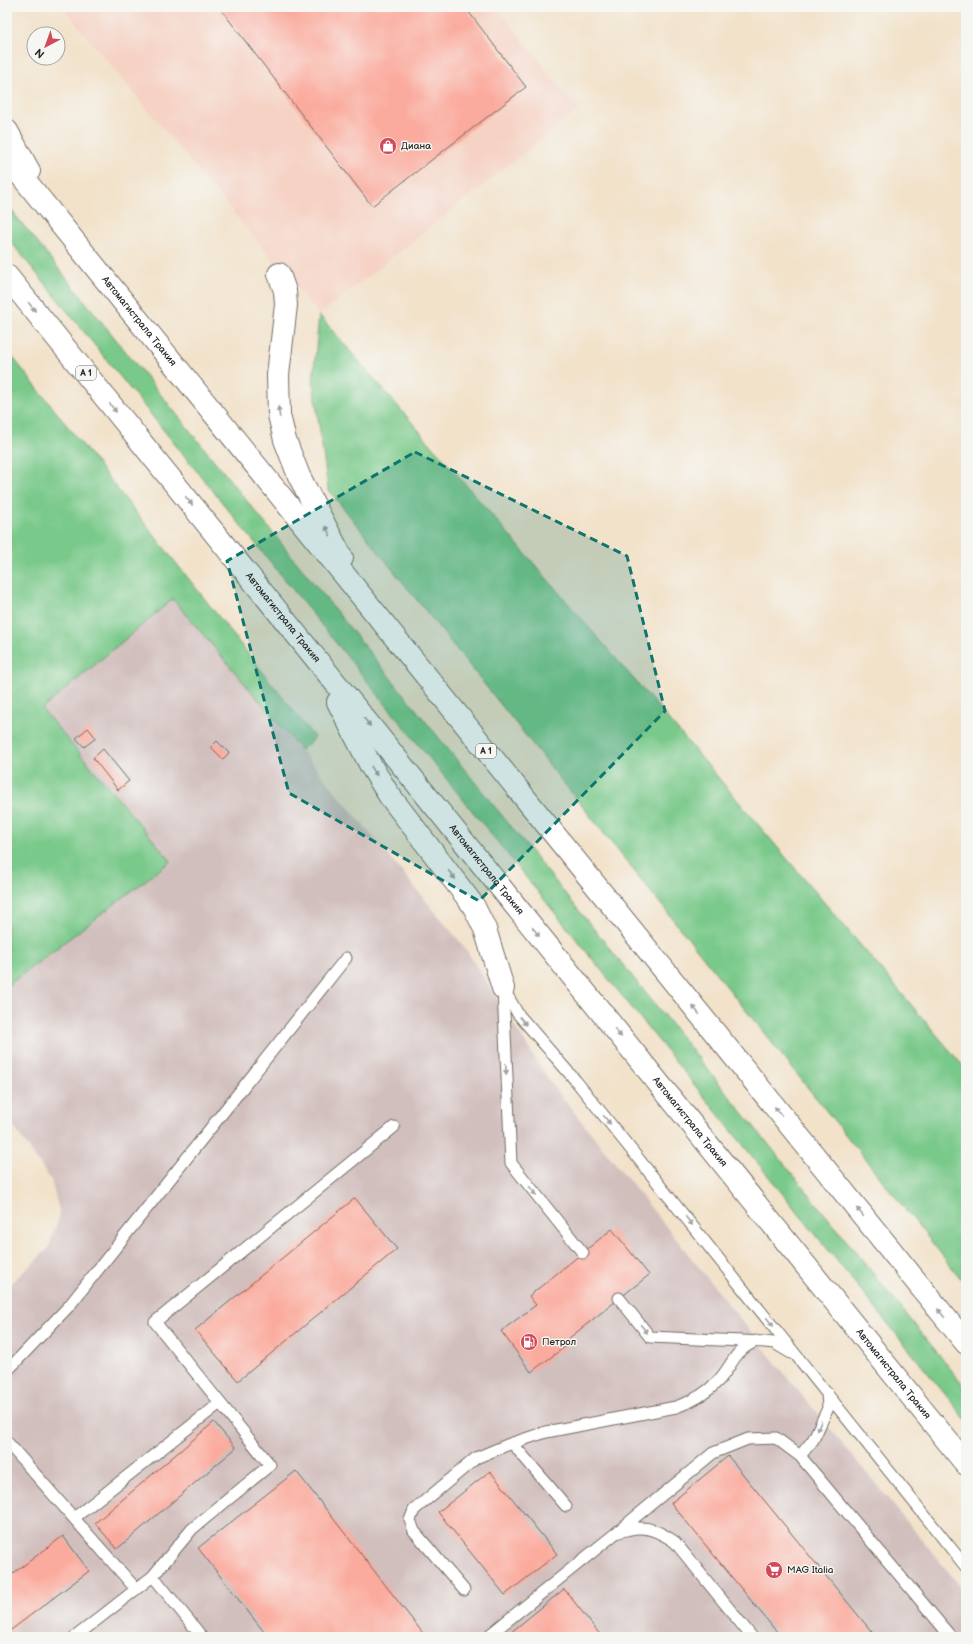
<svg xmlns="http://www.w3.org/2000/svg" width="973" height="1644" font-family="'Balsamiq Sans',sans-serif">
	<rect width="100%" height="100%" fill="#f6f6f2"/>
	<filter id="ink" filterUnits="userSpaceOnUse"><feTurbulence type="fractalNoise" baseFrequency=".025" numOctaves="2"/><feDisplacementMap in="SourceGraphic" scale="8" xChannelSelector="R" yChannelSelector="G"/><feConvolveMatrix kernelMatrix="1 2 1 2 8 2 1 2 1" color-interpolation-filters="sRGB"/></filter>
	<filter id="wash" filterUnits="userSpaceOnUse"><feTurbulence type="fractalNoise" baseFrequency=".012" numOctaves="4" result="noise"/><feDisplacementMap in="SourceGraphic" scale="16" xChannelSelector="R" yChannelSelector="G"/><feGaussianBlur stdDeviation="0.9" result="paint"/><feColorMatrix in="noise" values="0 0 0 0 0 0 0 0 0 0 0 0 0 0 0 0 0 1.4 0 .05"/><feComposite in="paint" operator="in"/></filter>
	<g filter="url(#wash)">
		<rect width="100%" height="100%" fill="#f2e2ca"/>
		<!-- built -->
		<path fill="#f6d2c4" d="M62,7H497L578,110L319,315Z"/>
		<!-- industrial -->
		<path fill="#d1bfbe" d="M173,598L301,750L465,948L550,1082L774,1361L966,1593V1637H7V1287L48,1249L60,1214L51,1180L7,1117V986L171,861L42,709Z"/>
		<!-- green -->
		<path fill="#79c98a" stroke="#527a5a" d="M7,205L966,1388V1420L7,237Z
			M319,315L682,735L964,1067L966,1066V1285L328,489L313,382Z
			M7,350L315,738L301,750L173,599L42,709L171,861L7,986Z"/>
		<g id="blocks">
			<!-- building -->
			<path fill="#fbab9e" d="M219,7H465L526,87L372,206Z
				M88,728L96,738L84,747L76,738Z
				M217,741L229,753L223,759L211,747Z
				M103,749L129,781L118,790L93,758Z
				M355,1198L397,1249L238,1381L195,1330Z
				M612,1229L649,1275L568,1339L570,1343L531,1372L501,1331L536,1305L529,1296Z
				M214,1422L236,1448L117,1549L95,1523Z
				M728,1456L876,1637H781L671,1503Z
				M296,1471L426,1637H268L198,1548Z
				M490,1471L557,1554L505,1595L438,1512Z
				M63,1536L89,1571L7,1633V1578Z
				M564,1589L602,1637H505Z"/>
		</g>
	</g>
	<g filter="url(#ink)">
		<use href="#blocks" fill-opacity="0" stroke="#716b63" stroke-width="1"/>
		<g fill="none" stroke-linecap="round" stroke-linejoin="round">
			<defs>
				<path id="lane" d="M503,988L518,1014L576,1081L966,1567
					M503,990L511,1163L583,1253
					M619,1298L650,1337L765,1342L774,1343L791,1353
					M7,1371L69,1306L346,958
					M7,1442L136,1589
					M512,1443L566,1506
					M800,1456L813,1440L828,1408L827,1393
					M74,1518L220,1403
					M616,1533L713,1453L748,1439L776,1438L800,1456L951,1637
					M153,1576L202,1637
					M464,1590L414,1531L410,1520L414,1510L476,1458L507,1445L546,1432L676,1407C691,1402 707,1393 718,1381C734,1364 732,1352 756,1341
					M75,1637L153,1576L192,1529L270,1465L155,1322L394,1127
					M487,1637L616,1533C641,1524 653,1527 675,1542L752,1637"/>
				<g id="highway">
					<path d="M7,131L29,171"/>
					<path id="s1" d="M7,158L966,1343"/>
					<path d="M279,274L285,291L286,305L278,375L279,415L285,440L299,476L342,558"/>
					<path id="s2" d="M7,276L966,1464"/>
					<path d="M338,702L371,766L389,795L473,905L485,929L503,988"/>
				</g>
			</defs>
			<!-- lane casing -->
			<use href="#lane" stroke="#716b63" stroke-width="13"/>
			<!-- highway casing -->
			<use href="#highway" stroke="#716b63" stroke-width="24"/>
			<!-- lane -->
			<use href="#lane" stroke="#fff" stroke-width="11"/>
			<!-- highway -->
			<use href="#highway" stroke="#fff" stroke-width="22"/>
		</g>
		<!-- one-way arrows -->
		<defs><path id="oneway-solid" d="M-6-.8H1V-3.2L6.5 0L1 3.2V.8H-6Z"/></defs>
		<g fill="#a0a0a0">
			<use href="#oneway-solid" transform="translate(32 307) rotate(51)"/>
			<use href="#oneway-solid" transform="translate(113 408) rotate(51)"/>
			<use href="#oneway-solid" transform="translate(279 412) rotate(-98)"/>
			<use href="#oneway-solid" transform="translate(189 501) rotate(51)"/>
			<use href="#oneway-solid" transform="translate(328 531) rotate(-118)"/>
			<use href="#oneway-solid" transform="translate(367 722) rotate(51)"/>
			<use href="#oneway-solid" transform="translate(374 771) rotate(58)"/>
			<use href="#oneway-solid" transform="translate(452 875) rotate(51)"/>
			<use href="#oneway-solid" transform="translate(536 932) rotate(51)"/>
			<use href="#oneway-solid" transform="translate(696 1010) rotate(-129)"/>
			<use href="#oneway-solid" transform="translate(523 1021) rotate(52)"/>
			<use href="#oneway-solid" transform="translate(618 1033) rotate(51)"/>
			<use href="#oneway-solid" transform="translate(506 1069) rotate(87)"/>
			<use href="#oneway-solid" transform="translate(778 1111) rotate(-129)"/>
			<use href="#oneway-solid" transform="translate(607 1120) rotate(51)"/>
			<use href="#oneway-solid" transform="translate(533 1191) rotate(51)"/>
			<use href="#oneway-solid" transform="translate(860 1212) rotate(-129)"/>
			<use href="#oneway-solid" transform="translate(689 1221) rotate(51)"/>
			<use href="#oneway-solid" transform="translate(941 1313) rotate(-129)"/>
			<use href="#oneway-solid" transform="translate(770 1322) rotate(51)"/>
			<use href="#oneway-solid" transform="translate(644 1329) rotate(51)"/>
			<use href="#oneway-solid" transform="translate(819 1426) rotate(116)"/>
		</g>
	</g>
	<!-- marked area -->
	<path fill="#0f766e" fill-opacity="0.2" stroke="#0f766e" stroke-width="3" stroke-dasharray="8 5" stroke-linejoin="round" d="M415,452L627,556L665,711L479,901L289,793L227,561Z"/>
	<!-- icons -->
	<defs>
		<symbol id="shop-disc" viewBox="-11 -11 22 22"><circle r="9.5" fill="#d1495b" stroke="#f6f6f2"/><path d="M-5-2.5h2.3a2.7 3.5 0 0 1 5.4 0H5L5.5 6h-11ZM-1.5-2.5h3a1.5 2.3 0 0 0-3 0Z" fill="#fff"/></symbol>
		<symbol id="fuel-disc" viewBox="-11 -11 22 22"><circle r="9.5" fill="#d1495b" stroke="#f6f6f2"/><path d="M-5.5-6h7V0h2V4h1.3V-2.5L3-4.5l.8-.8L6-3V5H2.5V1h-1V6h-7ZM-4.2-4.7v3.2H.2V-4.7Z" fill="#fff"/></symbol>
		<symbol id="supermarket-disc" viewBox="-11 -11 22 22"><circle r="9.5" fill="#d1495b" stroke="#f6f6f2"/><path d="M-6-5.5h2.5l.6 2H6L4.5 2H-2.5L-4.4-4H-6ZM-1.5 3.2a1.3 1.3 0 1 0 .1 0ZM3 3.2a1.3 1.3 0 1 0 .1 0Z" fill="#fff"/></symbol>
	</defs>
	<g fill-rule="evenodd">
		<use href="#shop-disc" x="378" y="136" width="20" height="20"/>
		<use href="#fuel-disc" x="519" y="1332" width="20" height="20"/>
		<use href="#supermarket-disc" x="764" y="1560" width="20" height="20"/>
	</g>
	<g text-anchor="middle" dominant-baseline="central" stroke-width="3" stroke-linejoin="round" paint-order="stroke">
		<!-- shield labels -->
		<g fill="#f6f6f2" stroke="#686867" stroke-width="1">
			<rect x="76" y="366" width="20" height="14" rx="3"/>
			<rect x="476" y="744" width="20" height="14" rx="3"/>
		</g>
		<g font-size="9" font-weight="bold" fill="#2b2b2b">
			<text x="86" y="373">A 1</text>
			<text x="486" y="751">A 1</text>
		</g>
		<!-- poi labels -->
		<g font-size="10" fill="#2b2b2b" stroke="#f6f6f2" text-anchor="start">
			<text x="401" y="146">Диана</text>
			<text x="542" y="1342">Петрол</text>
			<text x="787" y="1570">MAG Italia</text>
		</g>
		<!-- street labels -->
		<g font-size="10" fill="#2b2b2b" stroke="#f6f6f2">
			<text stroke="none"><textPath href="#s1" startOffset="210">Автомагистрала Тракия</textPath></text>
			<text stroke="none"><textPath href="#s2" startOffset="439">Автомагистрала Тракия</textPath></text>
			<text stroke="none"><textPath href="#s2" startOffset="763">Автомагистрала Тракия</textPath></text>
			<text stroke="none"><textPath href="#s2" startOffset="1087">Автомагистрала Тракия</textPath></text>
			<text stroke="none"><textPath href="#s2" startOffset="1411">Автомагистрала Тракия</textPath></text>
		</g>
	</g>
	<!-- margin -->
	<rect width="973" height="1644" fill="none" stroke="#f6f6f2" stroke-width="24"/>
	<!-- north arrow -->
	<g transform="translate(46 46) rotate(221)"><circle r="19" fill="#f6f6f2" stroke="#a5a5a2"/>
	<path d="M0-3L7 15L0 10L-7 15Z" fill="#d1495b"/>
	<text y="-6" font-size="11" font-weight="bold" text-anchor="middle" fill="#2b2b2b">N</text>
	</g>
</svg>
